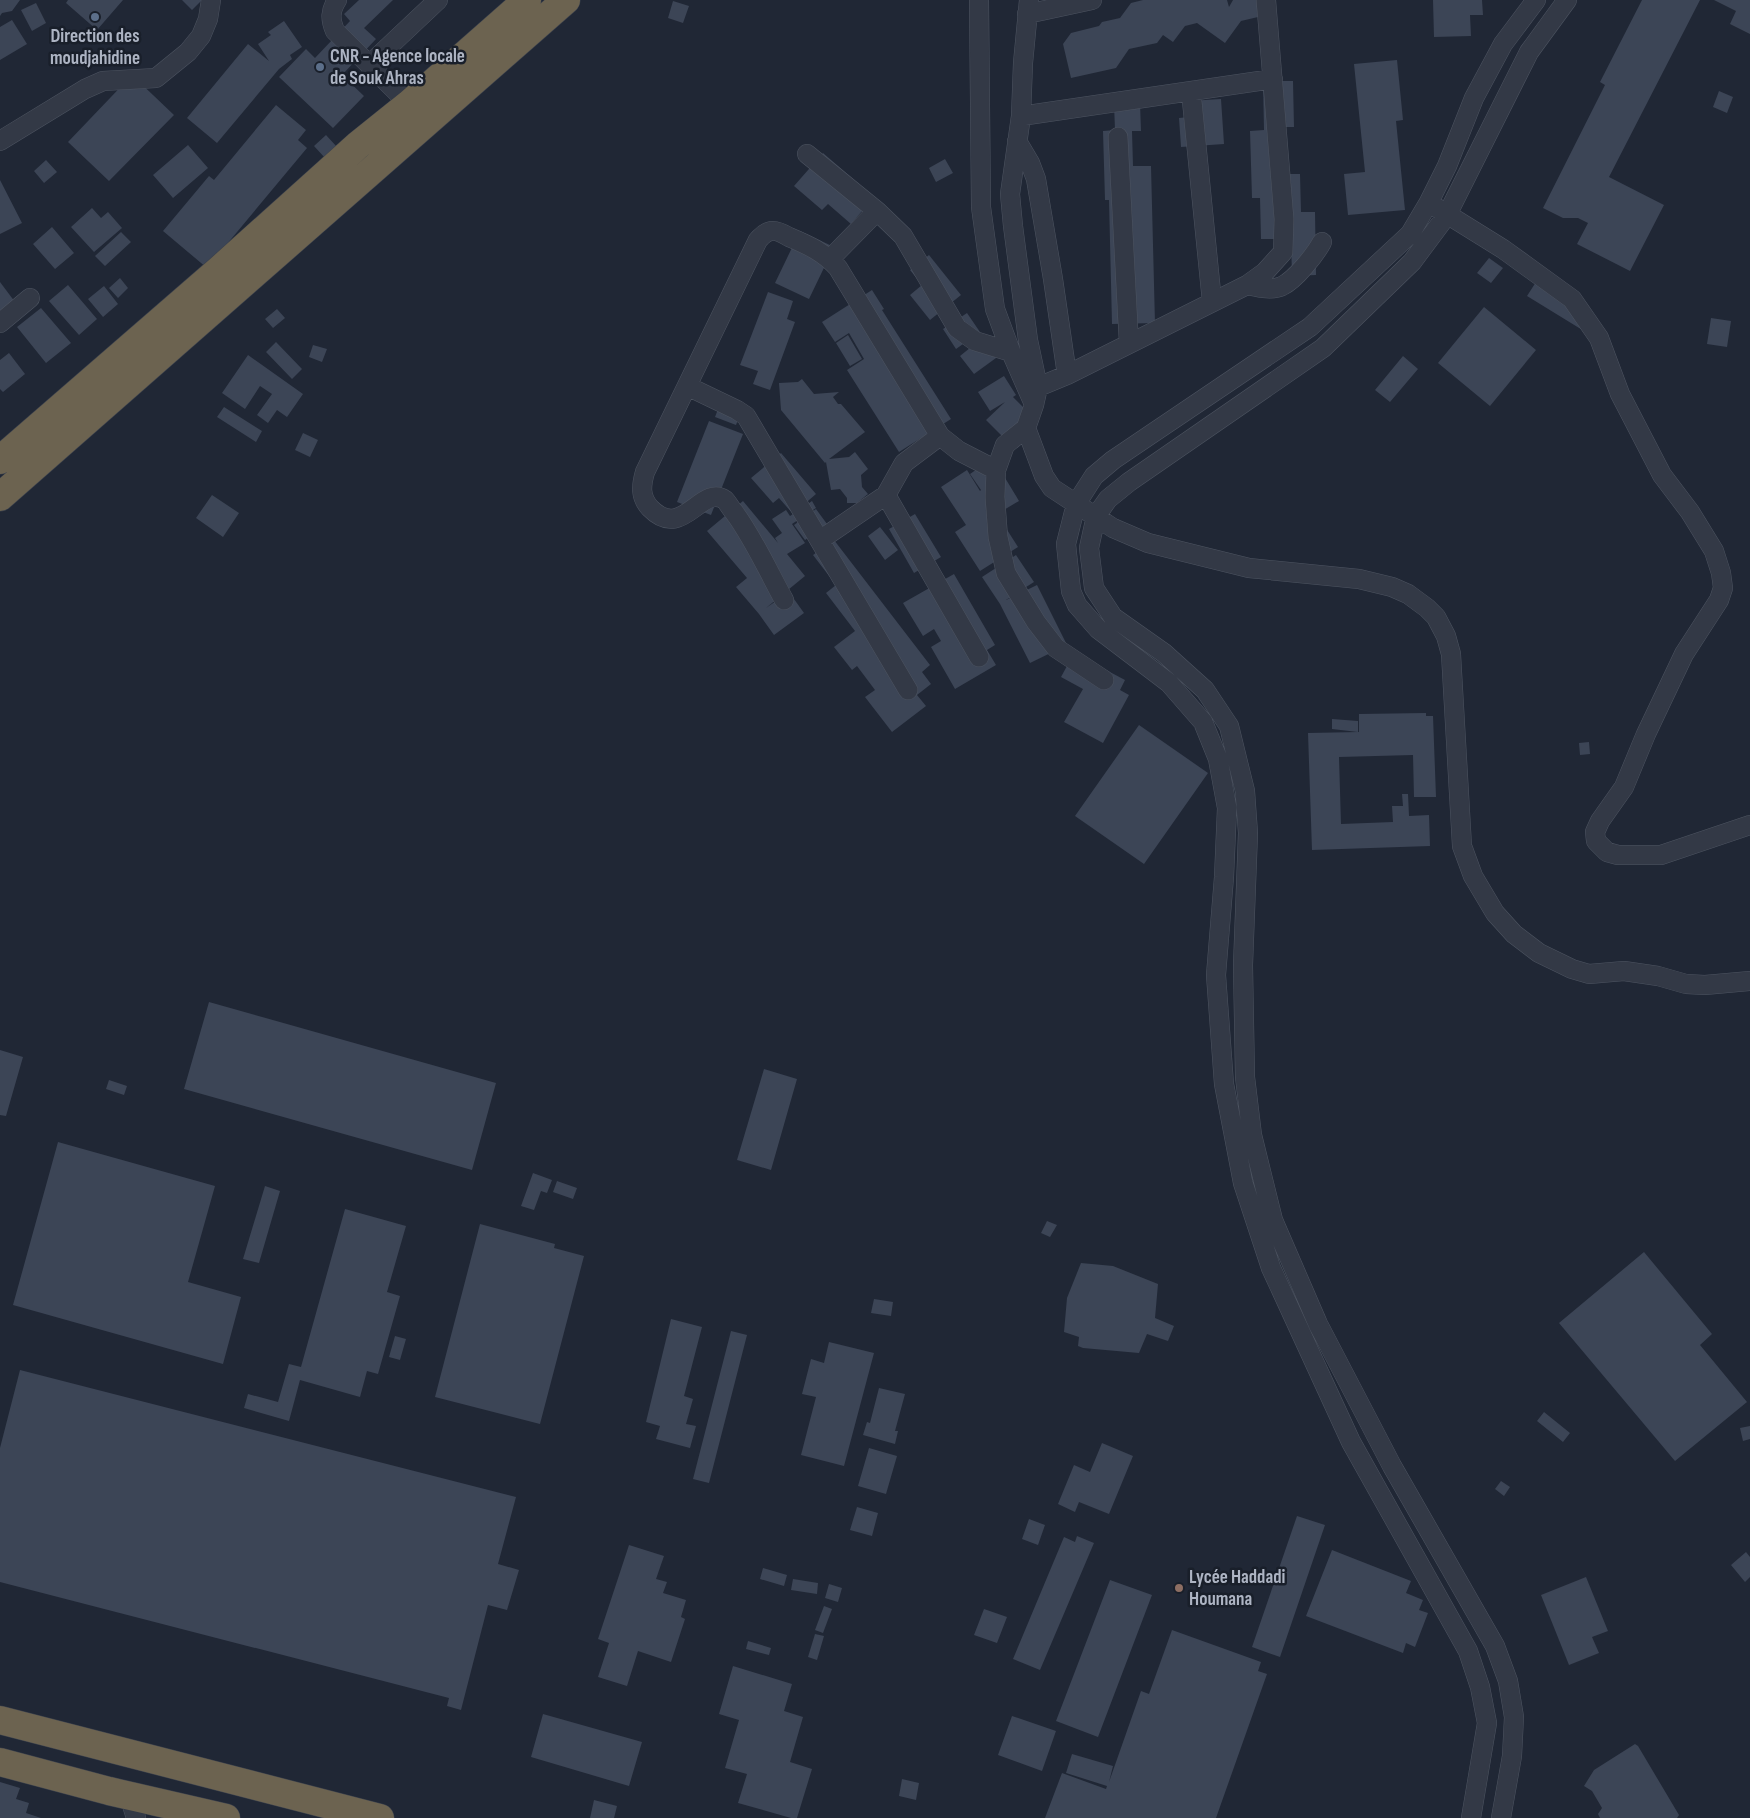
<svg xmlns="http://www.w3.org/2000/svg" width="1750" height="1818" font-family="'Sofia Sans Condensed',sans-serif">
	<rect width="100%" height="100%" fill="#202735"/>
	<!-- building -->
	<path fill="#3c4556" d="M0,0H20L12,11L2,13L0,16Z
		M68,0H123L97,30L66,3Z
		M182,0H202L192,10Z
		M359,0H393L364,28L376,39L342,75L364,96L333,128L279,77L306,49L315,58L350,21L344,14Z
		M1143,0H1227L1229,7L1233,0H1273L1258,17L1241,21L1225,43L1197,23L1185,26L1173,42L1163,35L1157,43L1129,49L1116,68L1071,78L1063,44L1071,33L1099,26L1102,22L1120,18L1131,3Z
		M1433,0H1482L1483,15H1470L1471,36L1434,37Z
		M1642,0H1700L1609,177L1664,205L1630,271L1577,244L1588,223L1578,218H1563L1543,208L1605,85L1600,82Z
		M1714,0H1750V34L1730,24L1736,11Z
		M673,1L689,6L683,23L668,18Z
		M36,3L46,23L32,31L21,10Z
		M12,20L27,44L0,60V27Z
		M284,21L302,47L290,55L292,59L279,69L217,143L187,118L248,44L269,61L258,44L271,35L268,32Z
		M1397,60L1403,120L1396,121L1405,210L1348,215L1344,174L1365,172L1354,64Z
		M132,75L174,115L109,181L68,142Z
		M1263,81H1293L1294,127H1285L1286,174H1300L1301,212H1315L1316,275L1292,276L1291,239H1261L1260,198H1252L1250,131L1264,130Z
		M1719,91L1733,97L1727,113L1713,107Z
		M1221,99L1224,144L1181,147L1179,118L1189,117L1188,101Z
		M1140,103L1141,131H1132L1133,166H1151L1155,323L1112,324L1109,200H1105L1103,131L1115,130L1114,104Z
		M276,105L306,130L298,140L307,148L207,268L163,231L209,176L214,180Z
		M326,135L337,147L325,158L314,146Z
		M188,145L208,168L173,198L153,175Z
		M823,153L874,197L851,224L828,204L822,210L794,186Z
		M945,159L953,173L936,182L929,168Z
		M46,160L57,172L44,183L34,171Z
		M0,180L22,223L0,234Z
		M92,208L101,218L108,212L122,228L94,252L71,227Z
		M52,227L74,253L55,269L33,244Z
		M800,231L834,247L809,299L775,283Z
		M121,232L131,242L105,266L95,256Z
		M929,255L961,295L930,320L910,295L922,285L910,270Z
		M1489,258L1503,268L1491,283L1477,273Z
		M120,278L128,288L118,298L109,288Z
		M0,282L18,306L0,319Z
		M1536,282L1593,317L1584,331L1527,296Z
		M68,285L97,319L79,335L49,301Z
		M104,286L118,304L103,317L88,299Z
		M872,290L884,309L882,310L951,419L899,452L847,370L864,359L849,333L835,342L822,322Z
		M768,292L793,301L787,319L795,322L770,390L753,384L758,371L740,365Z
		M1484,307L1536,350L1490,406L1438,363Z
		M41,308L71,343L46,363L17,327Z
		M277,309L285,318L273,328L265,319Z
		M967,313L980,332L956,349L943,329Z
		M1711,318L1731,321L1727,347L1707,344Z
		M848,335L862,359L850,366L836,343Z
		M981,339L996,358L974,374L960,356Z
		M276,342L302,369L292,379L266,352Z
		M313,345L327,349L322,362L309,357Z
		M9,353L25,374L3,392L0,389V360Z
		M248,355L303,394L287,417L277,410L268,423L257,415L272,394L260,386L245,409L222,393Z
		M1403,356L1418,369L1390,402L1375,390Z
		M1004,376L1016,395L1013,397L1031,415L1006,440L986,420L1005,402L990,411L978,392Z
		M802,379L814,394L839,392L833,397L838,404H841L865,432L829,459L849,457L855,452L868,469L861,475L862,487L868,494L857,503H847V498L840,489L831,490L826,462L825,463L781,410L779,383L798,382Z
		M723,396L744,404L736,425L715,417Z
		M224,407L262,431L256,442L217,417Z
		M709,421L743,434L711,515L677,502Z
		M303,433L318,440L310,457L295,450Z
		M781,453L816,494L793,514L812,501L816,508L792,524L805,543L787,554L805,576L766,608L789,592L804,613L774,635L759,614L736,587L747,578L707,531L743,501L778,543L775,538L782,533L772,519L786,510L790,516L793,514L779,498L773,503L751,478Z
		M993,458L1019,501L997,514L1018,547L980,571L955,532L966,525L941,487L967,470L980,491L981,490L970,474Z
		M212,495L239,513L223,537L196,518Z
		M816,509L827,524L805,540L794,525Z
		M915,514L941,557L914,573L889,529Z
		M880,527L898,550L885,560L868,536Z
		M834,540L930,665L922,672L931,684L917,695L926,706L892,732L865,697L875,690L857,666L852,670L834,647L855,631L826,593L836,585L813,555Z
		M1016,555L1034,582L1006,600L1037,585L1067,645L1030,663L1000,604L982,577Z
		M954,574L995,645L987,650L996,665L955,689L931,647L941,641L934,629L923,636L903,603Z
		M1074,653L1125,680L1120,690L1129,695L1103,743L1064,722L1083,689L1061,677Z
		M1426,713V716H1433L1436,797H1414L1413,755L1339,757L1341,824L1393,822L1392,806H1403L1402,794H1408L1409,816L1429,815L1430,846L1312,850L1308,733L1359,732V714Z
		M1332,719L1358,721V732L1332,729Z
		M1139,725L1208,773L1144,864L1075,816Z
		M1589,742L1590,754L1580,755L1579,743Z
		M209,1002L496,1083L472,1170L184,1089Z
		M0,1050L23,1057L6,1116L0,1115Z
		M764,1069L797,1079L771,1170L737,1160Z
		M109,1080L127,1086L124,1095L106,1089Z
		M58,1142L215,1186L188,1282L241,1297L223,1364L13,1305Z
		M533,1173L552,1180L547,1193L541,1191L534,1210L521,1206Z
		M557,1181L577,1188L573,1199L553,1192Z
		M265,1186L280,1191L259,1263L243,1259Z
		M345,1209L406,1226L387,1292L400,1296L378,1374L367,1371L360,1397L300,1380L289,1421L244,1408L248,1394L278,1402L289,1364L301,1367Z
		M1047,1221L1057,1225L1050,1237L1041,1233Z
		M480,1224L555,1244L554,1248L584,1256L540,1424L435,1397Z
		M1644,1252L1712,1334L1700,1345L1747,1402L1675,1461L1559,1323Z
		M1081,1263L1113,1266L1158,1284L1155,1318L1174,1326L1168,1341L1147,1334L1139,1353L1083,1348L1078,1346L1079,1337L1064,1332L1067,1298Z
		M874,1299L893,1302L891,1316L871,1313Z
		M671,1319L702,1327L684,1396L693,1399L686,1424L696,1426L690,1448L656,1439L660,1426L646,1422Z
		M731,1331L747,1335L709,1483L693,1479Z
		M395,1336L406,1339L400,1360L389,1357Z
		M829,1342L874,1353L844,1466L801,1455L816,1397L802,1394L811,1359L824,1363Z
		M20,1370L516,1497L498,1564L519,1570L507,1610L488,1605L461,1710L447,1706L449,1698L0,1582V1448Z
		M879,1388L905,1394L895,1431H898L895,1444L863,1435L867,1422L870,1423Z
		M1544,1412L1570,1433L1563,1442L1537,1421Z
		M1750,1426V1439L1743,1441L1740,1428Z
		M1102,1443L1133,1456L1109,1514L1079,1502L1075,1512L1058,1504L1074,1465L1090,1472Z
		M869,1448L897,1456L886,1494L858,1486Z
		M1501,1481L1510,1487L1504,1496L1495,1489Z
		M857,1507L878,1513L872,1536L850,1530Z
		M1297,1516L1325,1525L1280,1657L1252,1647Z
		M1029,1519L1045,1525L1038,1545L1022,1539Z
		M1077,1536L1094,1543L1040,1670L1013,1659L1064,1537L1075,1542Z
		M629,1545L664,1556L656,1579L667,1582L663,1593L686,1600L681,1617L685,1619L671,1662L638,1651L627,1686L598,1677L609,1643L598,1639Z
		M1332,1550L1411,1581L1406,1593L1423,1600L1419,1610L1428,1613L1415,1647L1406,1643L1403,1653L1306,1616Z
		M1746,1552L1750,1557V1577L1745,1582L1731,1565Z
		M763,1568L787,1575L784,1586L760,1579Z
		M1586,1577L1608,1631L1592,1637L1599,1653L1569,1665L1541,1595Z
		M793,1579L818,1583L817,1594L791,1590Z
		M1110,1580L1152,1595L1098,1737L1056,1721Z
		M829,1584L842,1588L838,1602L825,1598Z
		M824,1606L832,1609L823,1633L815,1630Z
		M984,1609L1007,1617L997,1643L974,1635Z
		M1172,1630L1261,1662L1258,1671L1267,1674L1216,1818H1045L1062,1773L1106,1789L1107,1786L1066,1773L1072,1754L1113,1766L1109,1782L1141,1691L1149,1694Z
		M815,1634L824,1636L817,1660L808,1657Z
		M748,1641L771,1648L769,1655L746,1649Z
		M733,1666L792,1684L784,1711L803,1717L790,1762L812,1769L797,1818H791L738,1803L747,1774L725,1768L739,1720L719,1714Z
		M543,1714L642,1742L629,1786L531,1757Z
		M1012,1716L1056,1731L1042,1771L998,1755Z
		M1635,1744L1638,1746L1679,1815L1677,1818H1600L1598,1814L1602,1808L1592,1791L1584,1786L1594,1770Z
		M902,1779L919,1783L916,1800L899,1796Z
		M0,1782L20,1788L16,1799L29,1803L26,1813L41,1818H0Z
		M594,1800L617,1806L614,1818H590Z"/>
	<g fill="none" stroke-linecap="round" stroke-linejoin="round">
		<defs>
			<path id="minor" d="M337,0C330,11 330,19 335,31L409,104
				M979,0L981,207L995,309L1011,352L1033,402
				M1029,0L1023,63L1021,116L1010,194L1013,226L1028,340L1038,387L1034,405L1026,428L1044,476L1052,488L1113,528L1148,543L1249,568L1359,579L1392,587L1408,594L1427,608L1436,617L1446,636L1451,654L1462,846L1473,876L1495,913L1514,934L1539,953L1572,969L1589,974L1624,971L1658,976L1686,984L1705,985L1750,981
				M1027,14L1092,0
				M369,65L438,0
				M1191,91L1212,302
				M1021,116L1273,79
				M1118,137L1129,344
				M0,141L85,89L103,81L156,78L188,52L201,36L208,19L211,0
				M1017,141L1030,163L1036,179L1053,279L1067,375
				M807,154L877,211L903,236L957,328L975,341L1011,352
				M1437,208L1503,249L1572,299L1599,338L1620,394L1662,475L1690,512L1714,551L1721,573L1723,588L1719,600L1684,654L1646,734L1624,787L1600,821L1595,832L1596,841L1607,852L1618,855H1661L1750,825
				M830,259L877,211
				M1247,285C1257,287 1272,291 1282,286C1295,280 1315,255 1322,242
				M0,323L30,298
				M687,386L737,410L746,416L908,690
				M1038,387L1067,375L1247,285L1265,272L1283,252L1284,219L1266,0
				M1026,428L1005,445L996,470L995,497L998,537L1006,573L1036,622L1056,648L1104,680
				M886,495L979,657
				M820,540L886,495L904,463L940,436
				M784,600C768,571 754,539 734,512C731,509 728,503 725,500C701,483 683,542 650,508C640,497 641,486 645,472L758,240C762,236 765,232 771,231C777,230 784,234 789,237C808,245 824,252 838,268L940,436L959,451L996,470
				M129,1795L136,1818
				M1471,1818L1487,1723L1480,1687L1468,1651L1351,1442L1271,1268L1243,1183L1224,1084L1216,975L1224,877L1227,808L1218,759L1203,722L1169,683L1098,629L1077,605L1071,591L1066,544L1076,504L1094,476L1113,460L1147,437L1310,327L1410,234L1429,202L1447,166L1474,98L1503,44L1536,0
				M1501,1818L1512,1756L1514,1717L1508,1681L1495,1646L1392,1466L1318,1324L1273,1220L1252,1135L1245,1077L1243,965L1248,833L1245,791L1229,726L1205,690L1164,653L1113,617L1094,588L1089,548L1096,516L1108,499L1129,482L1323,348L1412,262L1447,215L1529,52L1567,0"/>
			<path id="highway" d="M0,460L220,269L358,145L409,104L527,0
				M0,497L566,0
				M0,1720L380,1818
				M0,1762L109,1791L226,1818"/>
		</defs>
		<!-- minor casing -->
		<use href="#minor" stroke="#4d5461" stroke-width="20"/>
		<!-- highway casing -->
		<use href="#highway" stroke="#3b414d" stroke-width="29"/>
		<!-- minor -->
		<use href="#minor" stroke="#333946" stroke-width="19"/>
		<!-- highway -->
		<use href="#highway" stroke="#6c6350" stroke-width="28"/>
	</g>
	<!-- markers -->
	<g fill="#5c6f8a" stroke="#191f2a" stroke-width="2">
		<circle cx="95" cy="17" r="5"/>
		<circle cx="320" cy="67" r="5"/>
	</g>
	<circle fill="#8d6e63" stroke="#191f2a" stroke-width="2" cx="1179" cy="1588" r="5"/>
	<g text-anchor="middle" dominant-baseline="central" stroke-width="5" stroke-linejoin="round" paint-order="stroke">
		<!-- poi labels -->
		<g font-size="19" font-weight="bold" fill="#adb4c3" stroke="#191f2a" text-anchor="start">
			<text x="95" y="36" text-anchor="middle">Direction des<tspan x="95" dy="22">moudjahidine</tspan></text>
			<text x="330" y="56">CNR - Agence locale<tspan x="330" dy="22">de Souk Ahras</tspan></text>
			<text x="1189" y="1577">Lycée Haddadi<tspan x="1189" dy="22">Houmana</tspan></text>
		</g>
	</g>
</svg>
